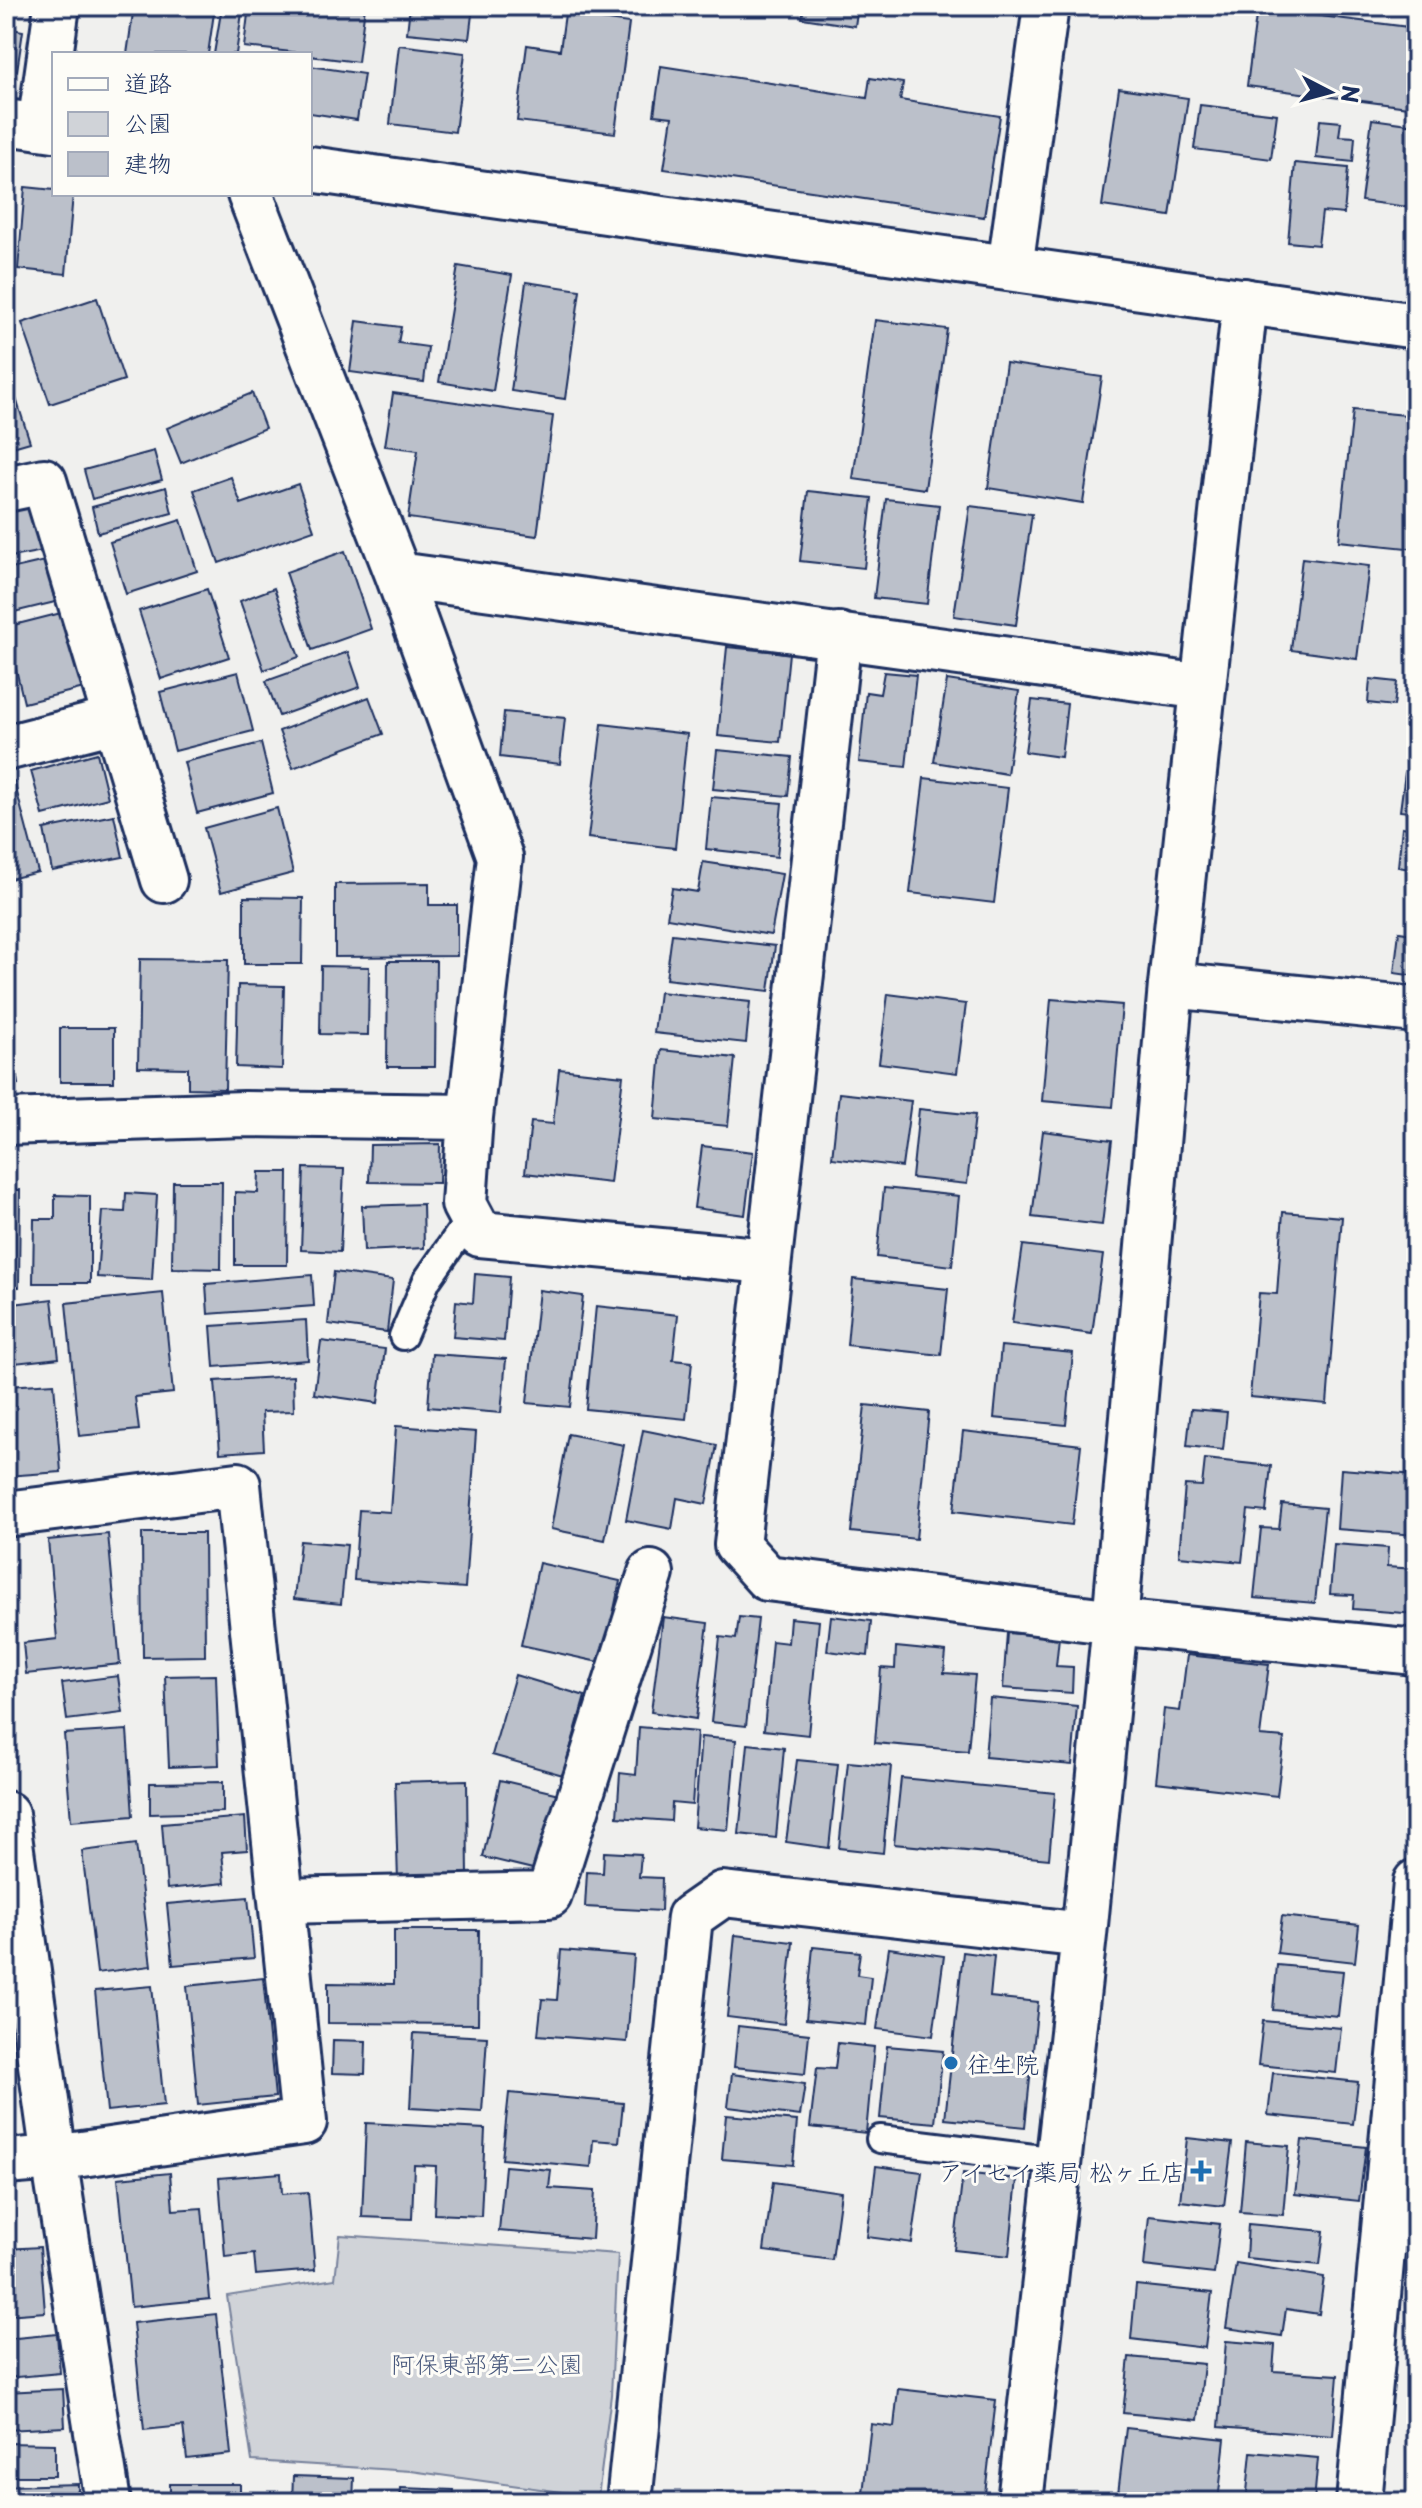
<svg xmlns="http://www.w3.org/2000/svg" width="1422" height="2508" font-family="'Playpen Sans','Klee One',sans-serif">
	<rect width="100%" height="100%" fill="#f0f0ee"/>
	<filter id="ink" filterUnits="userSpaceOnUse"><feTurbulence type="fractalNoise" baseFrequency=".0125" numOctaves="2"/><feDisplacementMap in="SourceGraphic" scale="16" xChannelSelector="R" yChannelSelector="G"/><feConvolveMatrix kernelMatrix="1 2 1 2 8 2 1 2 1" color-interpolation-filters="sRGB"/></filter>
	<g filter="url(#ink)">
		<!-- green -->
		<path fill="#d0d3d8" stroke="#76819b" stroke-width="2" d="M340,2235L618,2254L611,2395L598,2497L411,2471L252,2461L227,2296L335,2279Z"/>
		<!-- building -->
		<path fill="#bbc0ca" stroke="#1b2f5e" stroke-width="2" d="M134,6H215L208,54H127Z
			M222,6H243L236,54H214Z
			M249,6H365L358,62L310,56V54L244,47Z
			M410,6H473L469,39L407,33Z
			M804,6H858L855,26L802,18Z
			M1257,8L1416,28V108L1247,86Z
			M565,14L629,23L615,133L517,121L527,45L560,50Z
			M6,28L23,31L17,71L6,70Z
			M399,45L465,53L455,132L390,124Z
			M310,66L364,74L357,120L310,113Z
			M661,66L867,98L870,78L903,83L900,100L1000,116L984,217L664,169L672,117L654,115Z
			M1119,88L1188,98L1170,216L1102,206Z
			M1200,105L1277,114L1271,159L1194,149Z
			M1372,119L1416,125V208L1361,201Z
			M1320,120L1341,122L1339,136L1355,137L1353,162L1316,158Z
			M1295,163L1348,168L1344,214L1322,212L1318,245L1288,242Z
			M25,187L54,190V194H73L66,274L18,269Z
			M458,266L512,275L493,391L439,382Z
			M526,282L580,290L565,399L511,391Z
			M97,298L124,380L50,404L22,323Z
			M875,320L947,329L925,489L853,479Z
			M357,321L401,327L398,343L428,347L424,382L350,372Z
			M1006,363L1102,377L1083,503L988,488Z
			M6,367L30,442L6,449Z
			M252,393L265,428L181,463L167,428Z
			M393,393L553,416L537,536L408,518L418,450L385,446Z
			M1353,410L1416,416V549L1339,541Z
			M154,451L162,480L92,499L84,470Z
			M231,477L241,504L298,484L314,530L219,563L194,490Z
			M166,487L172,513L98,533L92,507Z
			M808,491L872,498L864,568L800,561Z
			M886,499L939,505L927,604L874,598Z
			M970,506L1032,514L1016,625L954,616Z
			M34,507L43,551L6,558V512Z
			M181,520L197,571L126,594L110,542Z
			M345,551L371,629L312,650L286,572Z
			M1302,558L1369,566L1357,659L1291,650Z
			M45,561L55,602L6,614V570Z
			M274,588L299,657L264,670L240,601Z
			M207,589L229,657L161,679L139,611Z
			M69,611L88,687L24,703L6,627Z
			M727,647L789,653L780,742L718,736Z
			M348,652L360,687L279,716L266,681Z
			M238,672L253,731L175,751L160,692Z
			M884,672L916,675L906,767L859,762L866,692L880,694Z
			M1370,679L1397,682L1394,706L1368,703Z
			M947,680L1019,691L1007,774L934,762Z
			M369,697L383,734L293,768L279,731Z
			M1032,700L1067,704L1061,757L1025,752Z
			M504,712L565,718L560,764L500,757Z
			M602,724L687,734L675,848L588,838Z
			M261,743L273,793L197,813L184,762Z
			M717,750L792,757L788,796L713,789Z
			M97,753L108,798L43,815L31,771Z
			M1405,773L1416,774V813L1400,811Z
			M924,778L1008,788L994,903L910,893Z
			M14,781L38,872L6,880V784Z
			M711,797L782,803L777,857L706,849Z
			M277,808L293,873L221,892L204,828Z
			M114,815L123,857L52,871L44,829Z
			M1402,827L1416,829V870L1398,867Z
			M703,862L782,874L771,935L667,918L672,888L698,892Z
			M429,883V905H457V956L335,957V884Z
			M244,897L303,898L302,964H244Z
			M1416,910V976L1394,973L1399,932L1413,934Z
			M672,934L775,946L769,991L666,979Z
			M140,959L228,960L225,1089L188,1088V1068L138,1067Z
			M388,961H436L435,1067H387Z
			M321,966L369,967L368,1035L320,1034Z
			M238,985L284,986L282,1069L236,1067Z
			M659,992L750,1002L746,1043L654,1033Z
			M888,994L966,1004L957,1073L879,1063Z
			M1051,999L1122,1005L1113,1107L1042,1101Z
			M60,1028H114V1082H60Z
			M6,1035H10L18,1084L6,1085Z
			M661,1050L735,1058L728,1126L655,1119Z
			M559,1069L623,1076L610,1183L525,1173L531,1122L553,1124Z
			M839,1093L911,1101L902,1167L832,1158Z
			M919,1109L975,1115L967,1184L912,1178Z
			M1043,1131L1112,1140L1102,1225L1032,1217Z
			M440,1144L439,1183L369,1182L370,1145Z
			M702,1146L753,1152L745,1215L694,1208Z
			M304,1168L344,1169L340,1252L301,1250Z
			M259,1172H288L287,1265H235V1192L258,1193Z
			M173,1182H222L221,1269L172,1268Z
			M884,1188L959,1196L952,1266L877,1257Z
			M6,1190H20L19,1287H6Z
			M126,1193L157,1195L152,1280L97,1277L102,1211L125,1212Z
			M55,1195L90,1196V1283H33L34,1219H55Z
			M423,1204L424,1248L364,1251L362,1206Z
			M1283,1212L1342,1217L1327,1404L1250,1397L1259,1293L1277,1294Z
			M1023,1245L1103,1255L1092,1334L1012,1323Z
			M334,1272L393,1280L387,1332L328,1324Z
			M475,1274L509,1277L504,1341L453,1337L456,1301L473,1303Z
			M312,1275L314,1306L208,1314L206,1284Z
			M853,1279L948,1289L941,1355L847,1345Z
			M539,1290L583,1296L570,1407L527,1403Z
			M163,1293L173,1393L135,1397L139,1430L79,1436L66,1303Z
			M52,1299L59,1358L6,1364V1305Z
			M596,1306L678,1315L673,1360L692,1362L686,1419L586,1409Z
			M306,1320L308,1360L214,1367L211,1326Z
			M321,1341L385,1349L378,1403L314,1394Z
			M1001,1346L1073,1353L1066,1425L994,1418Z
			M432,1354L506,1359L501,1413L428,1407Z
			M293,1376L294,1411L262,1412L264,1450L220,1453L215,1381Z
			M54,1383L61,1472L6,1476V1420H9L7,1386Z
			M865,1405L929,1412L916,1539L851,1532Z
			M1191,1409L1227,1412L1223,1450L1187,1446Z
			M396,1426L476,1432L465,1588L354,1580L359,1510L390,1512Z
			M643,1430L717,1445L706,1504L677,1498L672,1529L626,1520Z
			M963,1431L1081,1445L1072,1525L954,1511Z
			M568,1434L624,1445L605,1540L551,1529Z
			M1205,1459L1271,1466L1266,1512L1248,1510L1242,1562L1179,1556L1185,1485L1202,1486Z
			M1341,1469L1416,1475V1535L1337,1529Z
			M1282,1504L1325,1508L1315,1603L1254,1598L1261,1528L1279,1529Z
			M142,1533H204L205,1656L143,1657Z
			M108,1534L120,1664L26,1674L23,1643L57,1639L48,1540Z
			M300,1541L347,1545L341,1604L294,1599Z
			M1334,1544L1388,1548L1387,1567L1416,1569V1614L1353,1609L1354,1595L1330,1594Z
			M539,1563L620,1581L603,1663L521,1645Z
			M831,1616L871,1621L868,1656L827,1651Z
			M663,1617L708,1623L696,1719L651,1712Z
			M739,1617L758,1619L746,1726L711,1722L720,1637L736,1639Z
			M790,1618L819,1621L808,1735L764,1730L772,1641L788,1643Z
			M1007,1633L1059,1637L1056,1666L1073,1667L1072,1693L1003,1688Z
			M896,1647L946,1652L944,1673L975,1675L968,1751L875,1743L881,1668L895,1669Z
			M1187,1655L1269,1664L1260,1736L1284,1738L1277,1796L1156,1782L1164,1709L1180,1711Z
			M216,1675L219,1765L169,1767L165,1676Z
			M515,1675L585,1696L563,1775L492,1755Z
			M118,1676L123,1713L67,1720L62,1683Z
			M990,1698L1077,1706L1072,1765L985,1757Z
			M639,1727L697,1732L692,1805L672,1803L671,1821L617,1817L620,1773L636,1775Z
			M127,1730L133,1816L71,1821L64,1734Z
			M701,1737L736,1740L728,1830L694,1827Z
			M748,1744L784,1748L776,1838L739,1834Z
			M797,1760L838,1764L829,1848L786,1842Z
			M848,1762L891,1766L883,1853L839,1848Z
			M901,1778L1055,1793L1049,1859L894,1844Z
			M467,1780L468,1879L398,1881L395,1782Z
			M500,1780L559,1794L541,1871L483,1857Z
			M223,1782V1812L150,1814V1783Z
			M245,1817L247,1850L222,1852L225,1883L167,1889L162,1824Z
			M136,1844L151,1966L97,1973L82,1851Z
			M604,1852L641,1854L639,1877L662,1878L661,1911L585,1907L587,1872L603,1873Z
			M248,1897L254,1958L173,1965L167,1904Z
			M1282,1916L1359,1925L1355,1962L1277,1953Z
			M394,1930H479L478,2024L328,2023V1983L394,1984Z
			M735,1935L793,1942L784,2024L727,2017Z
			M813,1947L860,1952L857,1975L871,1977L866,2025L806,2019Z
			M889,1948L944,1956L933,2036L877,2029Z
			M561,1950L634,1956L627,2042L538,2035L542,1999L557,2000Z
			M963,1952L994,1956L990,1997L1038,2002L1025,2127L945,2119Z
			M1277,1965L1343,1971L1338,2016L1273,2010Z
			M263,1978L275,2097L198,2105L187,1986Z
			M152,1986L164,2105L107,2111L95,1991Z
			M1263,2021L1341,2028L1336,2073L1258,2065Z
			M738,2026L809,2034L805,2074L734,2067Z
			M414,2033L487,2037L482,2112L410,2108Z
			M333,2040L366,2041L365,2074L332,2073Z
			M838,2043L874,2047L866,2133L810,2127L817,2068L835,2069Z
			M887,2046L943,2051L935,2123L880,2118Z
			M1273,2073L1358,2082L1353,2124L1268,2115Z
			M732,2074L805,2084L800,2116L728,2107Z
			M6,2082L11,2119H6Z
			M509,2093L623,2103L619,2142L593,2140L591,2167L502,2159Z
			M726,2115L797,2121L793,2165L722,2159Z
			M366,2123L485,2129L481,2216L434,2214L436,2166L414,2165L412,2219L362,2217Z
			M1187,2138L1232,2143L1224,2206L1180,2201Z
			M1302,2140L1366,2147L1359,2201L1295,2194Z
			M1246,2142L1289,2146L1283,2215L1240,2212Z
			M505,2166L551,2170L549,2188L595,2191L592,2239L499,2231Z
			M876,2166L922,2172L912,2243L867,2237Z
			M170,2173L173,2210L202,2208L210,2299L131,2307L118,2178Z
			M281,2173L282,2194L308,2192L315,2270L256,2275L254,2254L225,2257L219,2178Z
			M963,2173L1017,2179L1009,2256L954,2250Z
			M773,2182L841,2192L832,2260L764,2251Z
			M1149,2216L1220,2224L1214,2274L1144,2266Z
			M1248,2224L1324,2231L1320,2265L1246,2258Z
			M40,2247L45,2312L6,2315V2249Z
			M1236,2263L1324,2277L1319,2314L1286,2309L1282,2336L1226,2328Z
			M1136,2285L1212,2293L1205,2348L1131,2339Z
			M216,2314L231,2454L187,2459L183,2426L144,2430L133,2323Z
			M57,2334L60,2373L6,2378V2339Z
			M1226,2341L1275,2345L1273,2371L1338,2375L1333,2436L1219,2427Z
			M1129,2357L1204,2364L1198,2420L1123,2413Z
			M63,2389L65,2427L6,2430V2392Z
			M898,2389L996,2400L984,2502H862L871,2424L894,2427Z
			M1126,2428L1225,2439L1218,2502H1117Z
			M6,2443L55,2444V2476H6Z
			M1251,2452L1318,2458L1314,2502H1246Z
			M293,2476L354,2478L353,2502H292Z
			M78,2484V2502H6V2486Z
			M170,2484H240V2502H170Z
			M401,2488L454,2490L453,2502H400Z
			M473,2492L524,2495L523,2502H472Z"/>
		<g fill="none" stroke-linecap="round" stroke-linejoin="round">
			<defs>
				<path id="service" d="M403,1336L427,1280L471,1217
					M880,2139L1058,2161"/>
				<path id="minor" d="M40,127L57,6
					M250,194L398,575L500,857L470,1117L464,1204L480,1234L768,1261
					M1010,268L1046,6
					M6,489L44,481L164,880
					M398,575L1203,687
					M839,635L737,1545L767,1578L1115,1622L1416,1652
					M6,748L115,720
					M1171,985L1416,1010
					M6,1122L244,1114L470,1117
					M6,1514L238,1485L304,2122L54,2158L6,2162
					M6,1814L54,2158L108,2502
					M281,1901L549,1895L651,1573
					M629,2502L690,1917L723,1894L1084,1935
					M1020,2502L1084,1935L1115,1622L1171,985L1245,301
					M1359,2502L1416,1882"/>
				<path id="tertiary" d="M6,122L54,129
					M310,169L1416,326"/>
			</defs>
			<!-- service casing -->
			<use href="#service" stroke="#1b2f5e" stroke-width="32"/>
			<!-- minor casing -->
			<use href="#minor" stroke="#1b2f5e" stroke-width="50"/>
			<!-- tertiary casing -->
			<use href="#tertiary" stroke="#1b2f5e" stroke-width="50"/>
			<!-- service -->
			<use href="#service" stroke="#fdfcf7" stroke-width="26"/>
			<!-- minor -->
			<use href="#minor" stroke="#fdfcf7" stroke-width="44"/>
			<!-- tertiary -->
			<use href="#tertiary" stroke="#fdfcf7" stroke-width="44"/>
		</g>
	</g>
	<!-- markers -->
	<g fill="#1f6fb2" stroke="#fdfcf7" stroke-width="3">
		<circle cx="951" cy="2063" r="8"/>
		<path d="M1197 2159h8v8h8v8h-8v8h-8v-8h-8v-8h8z"/>
	</g>
	<g text-anchor="middle" dominant-baseline="central" stroke-width="6" stroke-linejoin="round" paint-order="stroke">
		<!-- poi labels -->
		<g font-size="24" fill="#1b2f5e" stroke="#fdfcf7" text-anchor="start">
			<text x="967" y="2063">往生院</text>
			<text x="1185" y="2171" text-anchor="end">アイセイ薬局 松ヶ丘店</text>
		</g>
		<!-- park labels -->
		<g font-size="24" fill="#48587c" stroke="#fdfcf7">
			<text x="487" y="2363">阿保東部第二公園</text>
		</g>
	</g>
	<!-- margin -->
	<rect width="1422" height="2508" fill="none" stroke="#fdfcf7" stroke-width="32"/>
	<rect x="16" y="16" width="1390" height="2476" fill="none" stroke="#1b2f5e" stroke-width="3" filter="url(#ink)"/>
	<!-- legend -->
	<rect x="52" y="52" width="260" height="144" fill="#fdfcf7" stroke="#a3aaba" stroke-width="2"/>
	<rect x="68" y="78" width="40" height="12" fill="#fdfcf7" stroke="#a3aaba" stroke-width="2"/>
	<text x="124" y="92" font-size="24" fill="#1b2f5e">道路</text>
	<rect x="68" y="112" width="40" height="24" fill="#d0d3d8" stroke="#a3aaba" stroke-width="2"/>
	<text x="124" y="132" font-size="24" fill="#1b2f5e">公園</text>
	<rect x="68" y="152" width="40" height="24" fill="#bbc0ca" stroke="#a3aaba" stroke-width="2"/>
	<text x="124" y="172" font-size="24" fill="#1b2f5e">建物</text>
	<!-- north arrow -->
	<g transform="translate(1330 92) rotate(96)" stroke="#fdfcf7" stroke-width="6" paint-order="stroke">
	<path d="M0-6L14 30L0 20L-14 30Z" fill="#1b2f5e"/>
	<text y="-12" font-size="22" font-weight="bold" text-anchor="middle" fill="#1b2f5e">N</text>
	</g>
</svg>
